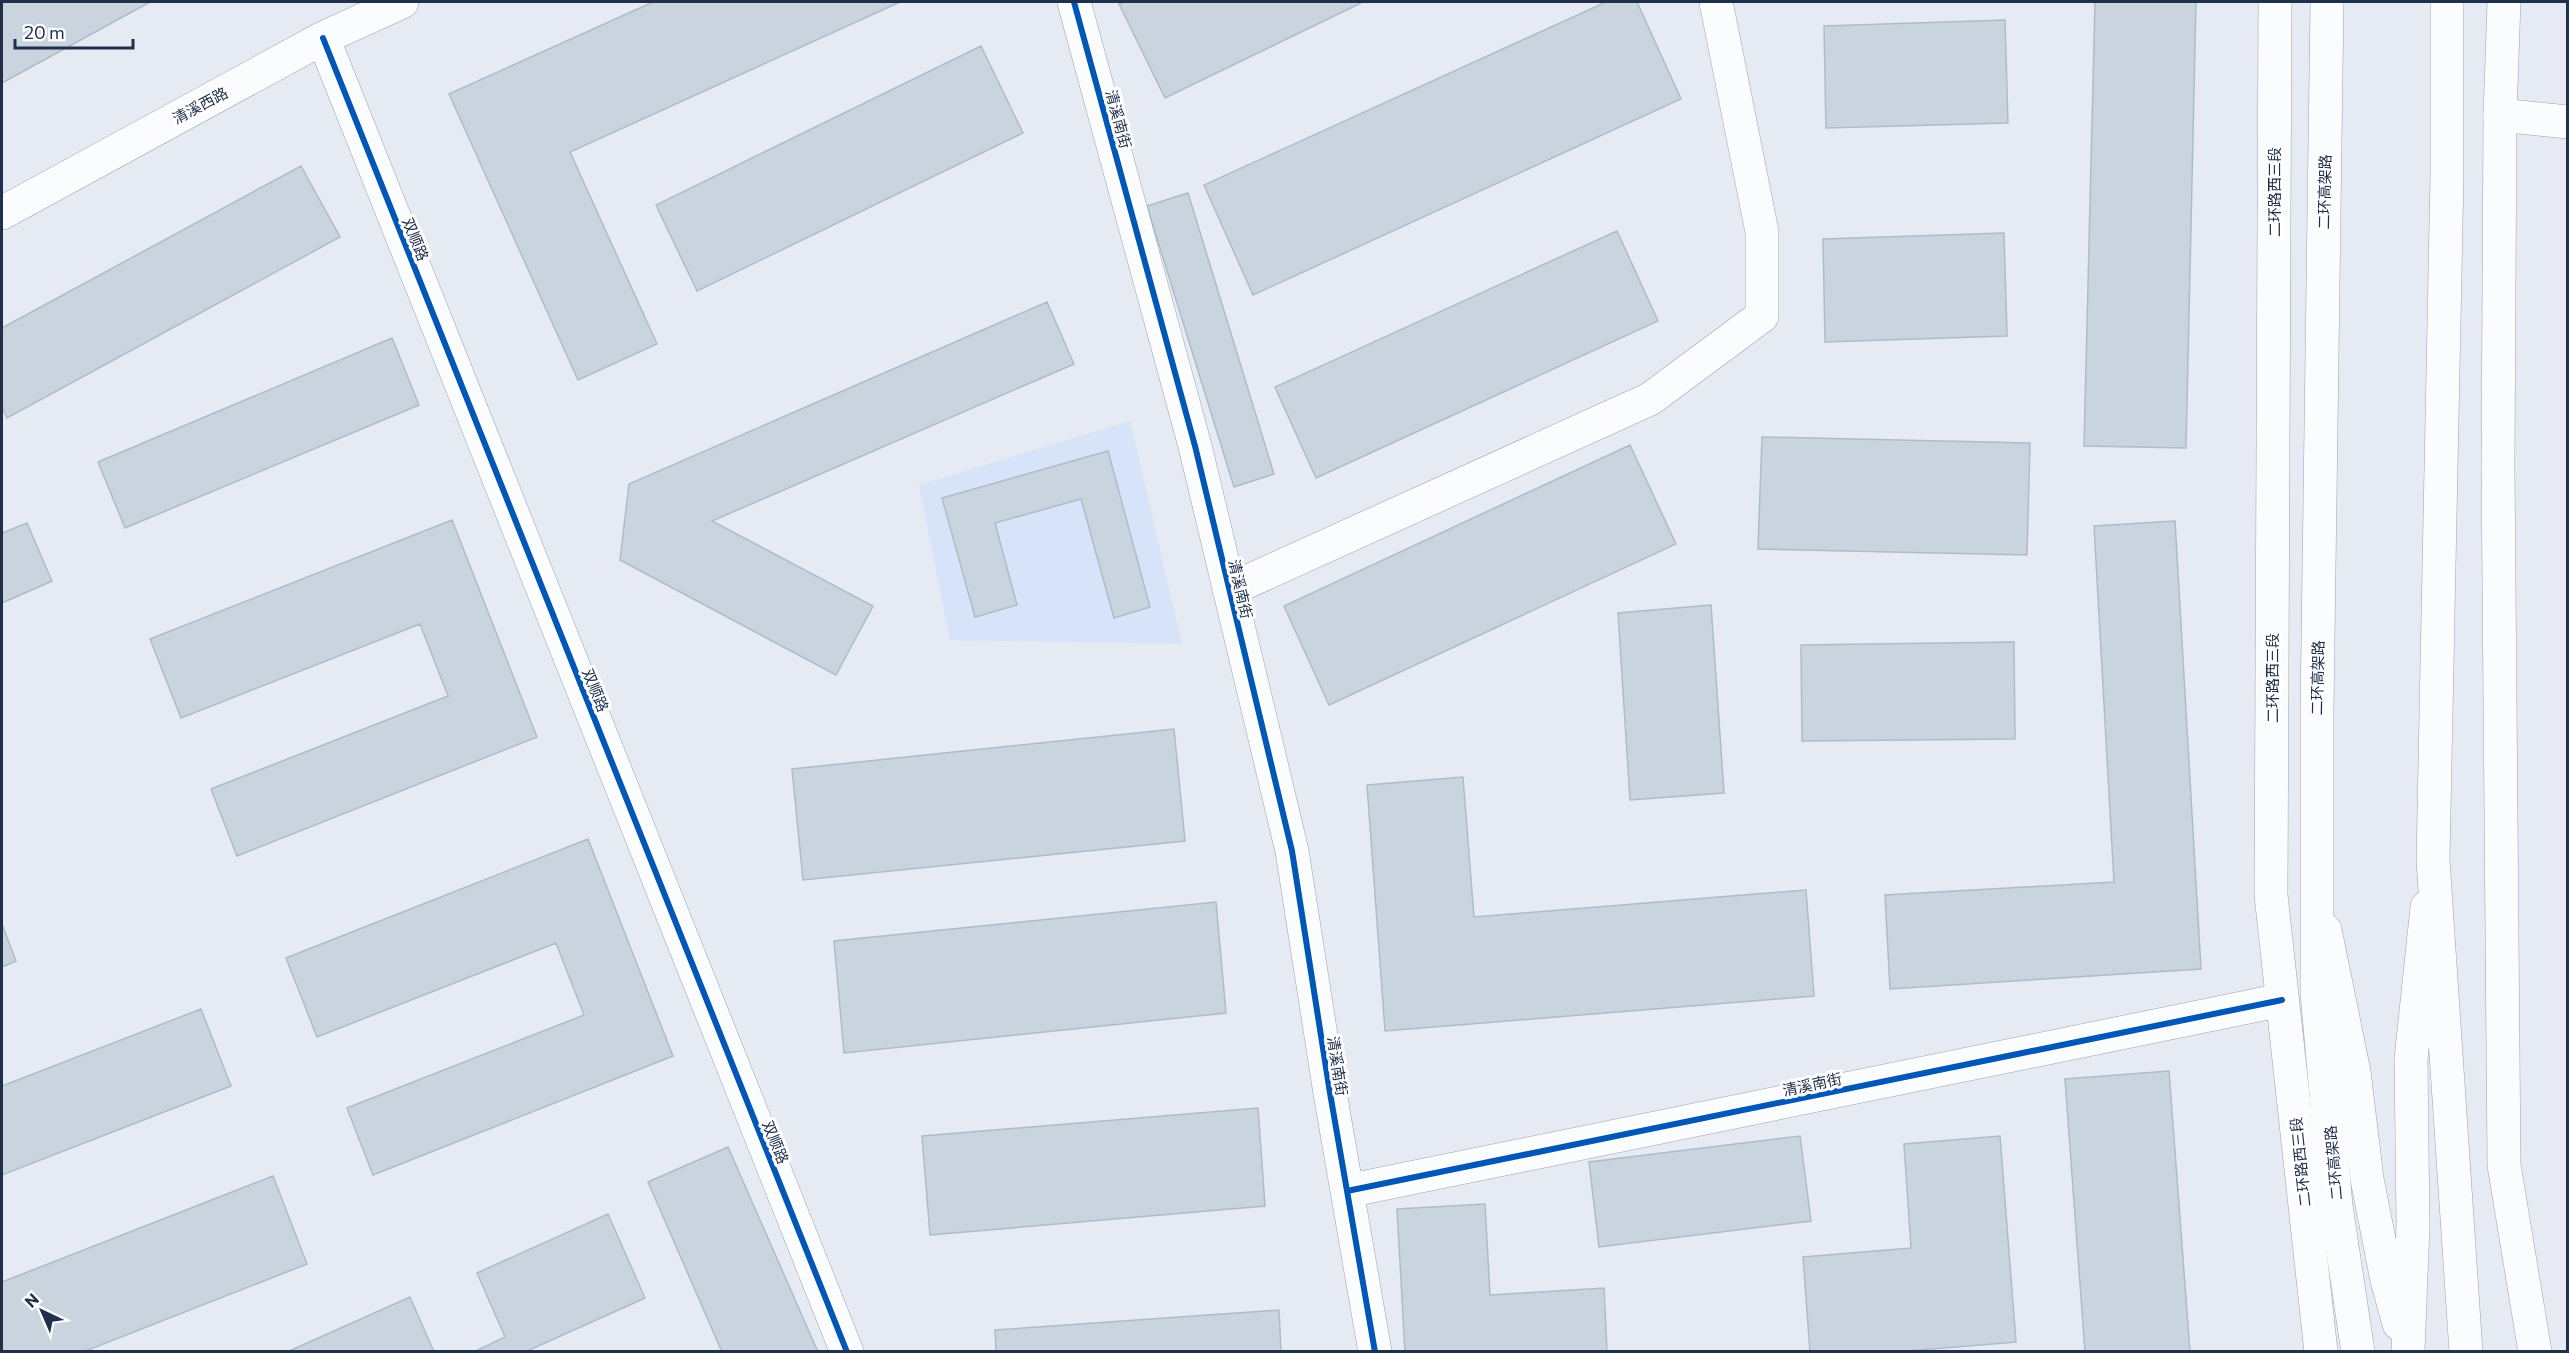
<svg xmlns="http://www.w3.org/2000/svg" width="2569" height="1353" font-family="Commissioner,'Noto Sans SC',sans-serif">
	<rect width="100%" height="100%" fill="#e6eaf2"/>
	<!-- built -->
	<path fill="#d7e3f8" d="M1130,421L1182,644L950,640L919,485Z"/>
	<!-- building -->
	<path fill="#cad4df" stroke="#acbdca" stroke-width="1.5" d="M2,2H150L2,83Z
		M653,2H900L570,152L657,344L578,380L449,94Z
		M1124,2H1363L1165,98L1119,4Z
		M1606,2H1637L1681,99L1253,295L1204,185Z
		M2095,2H2196L2186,448L2084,446Z
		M2005,20L2008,123L1826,128L1824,26Z
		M981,46L1023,133L697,291L656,205Z
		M301,166L340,237L7,418L2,407V328Z
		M1188,193L1274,474L1234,487L1147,206Z
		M1617,231L1658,321L1316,478L1275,387Z
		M2004,233L2007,336L1825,342L1823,239Z
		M1047,302L1074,364L712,521L873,606L836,675L620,560L629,484Z
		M392,338L419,405L125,528L98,462Z
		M1762,437L2030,443L2027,555L1758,549Z
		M1630,445L1676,544L1329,705L1284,606Z
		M1108,451L1150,607L1114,618L1081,499L995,523L1017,605L975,617L942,498Z
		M452,520L537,737L237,856L211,789L448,696L420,624L181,718L150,639Z
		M2175,521L2201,969L1890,989L1885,895L2114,882L2094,526Z
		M27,523L52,581L2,603V533Z
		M1711,605L1724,793L1630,800L1618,613Z
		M2014,642L2015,739L1802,741L1801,645Z
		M1174,729L1185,841L803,880L792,769Z
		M1463,777L1474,917L1806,890L1814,996L1385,1031L1367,785Z
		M588,839L673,1056L373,1175L347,1108L584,1015L556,943L317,1037L286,958Z
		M1216,902L1226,1013L844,1053L834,941Z
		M2,924L16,961L2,967Z
		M201,1009L231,1086L2,1175V1086Z
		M2169,1071L2190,1352H2085L2065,1079Z
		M1258,1108L1265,1206L930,1235L922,1136Z
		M1800,1136L1811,1221L1599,1247L1589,1162Z
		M2000,1136L2016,1342L1895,1352H1810L1803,1257L1911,1248L1904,1144Z
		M728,1147L818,1352H722L648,1182Z
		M273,1176L307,1264L83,1352H2V1282Z
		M1485,1204L1490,1295L1604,1288L1607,1352H1405L1397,1209Z
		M608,1214L645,1298L525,1352H474L505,1337L477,1273Z
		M410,1297L434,1352H287Z
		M1279,1310L1281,1352H996L995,1330Z"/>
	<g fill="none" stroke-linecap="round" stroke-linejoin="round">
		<defs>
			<path id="minor" d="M1074,2L1195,446L1292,851L1330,1093L1375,1352
				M323,38L847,1352
				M2500,115L2568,122
				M2,213L323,38L402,2
				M1229,590L1650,399L1762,316V232L1716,2
				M2325,930L2354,1072L2367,1179L2387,1280L2399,1324
				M1347,1191L2282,1000
				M2408,1352L2413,1226L2411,1059L2427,907"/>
			<path id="major" d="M2275,2L2271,895L2321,1352
				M2504,2L2500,115L2498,466L2504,1165L2535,1352"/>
			<path id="highway" d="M2327,2L2317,710V993L2336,1206L2358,1352
				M2447,2V175L2433,860L2466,1352"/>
		</defs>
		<!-- minor casing -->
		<use href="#minor" stroke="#9aa3b3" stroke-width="34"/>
		<!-- major casing -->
		<use href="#major" stroke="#9aa3b3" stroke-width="34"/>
		<!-- highway casing -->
		<use href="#highway" stroke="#9aa3b3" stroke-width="34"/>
		<!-- minor -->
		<use href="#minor" stroke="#fbfcfd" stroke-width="33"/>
		<!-- major -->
		<use href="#major" stroke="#fbfcfd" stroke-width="33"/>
		<!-- highway -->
		<use href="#highway" stroke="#fbfcfd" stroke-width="33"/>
		<defs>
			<path id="cycleway" d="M1074,2L1195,446L1292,851L1330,1093L1375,1352
				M323,38L847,1352
				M1347,1191L2282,1000"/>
		</defs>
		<!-- cycleway casing -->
		<use href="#cycleway" stroke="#fff" stroke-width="10"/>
		<!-- cycleway -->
		<use href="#cycleway" stroke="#0057b8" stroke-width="6"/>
	</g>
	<g text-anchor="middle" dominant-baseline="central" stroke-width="6" stroke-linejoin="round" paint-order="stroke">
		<!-- street labels -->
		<g font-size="15" fill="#20304c" stroke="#fff">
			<text transform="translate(200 105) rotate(-28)">清溪西路</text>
			<text transform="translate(1119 119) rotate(75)">清溪南街</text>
			<text transform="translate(2274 192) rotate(-90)">二环路西三段</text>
			<text transform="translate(2324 192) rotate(-89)">二环高架路</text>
			<text transform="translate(416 239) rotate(68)">双顺路</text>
			<text transform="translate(1241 589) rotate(77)">清溪南街</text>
			<text transform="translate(2272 678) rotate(-90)">二环路西三段</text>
			<text transform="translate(2317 678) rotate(-89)">二环高架路</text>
			<text transform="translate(596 690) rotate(68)">双顺路</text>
			<text transform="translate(1338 1066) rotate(81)">清溪南街</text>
			<text transform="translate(1812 1084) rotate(-12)">清溪南街</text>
			<text transform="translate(776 1142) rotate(68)">双顺路</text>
			<text transform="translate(2300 1162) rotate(-96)">二环路西三段</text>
			<text transform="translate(2333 1163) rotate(-95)">二环高架路</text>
		</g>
	</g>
	<!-- border -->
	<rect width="2569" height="1353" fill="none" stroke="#20304c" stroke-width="6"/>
	<!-- north arrow -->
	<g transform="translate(42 1311) rotate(316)" stroke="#ffffff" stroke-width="4.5" paint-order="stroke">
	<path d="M0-4.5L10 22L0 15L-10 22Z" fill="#20304c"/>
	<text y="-9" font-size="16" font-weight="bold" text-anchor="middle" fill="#20304c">N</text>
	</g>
	<!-- scale -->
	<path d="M15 39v9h118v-9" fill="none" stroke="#20304c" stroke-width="3"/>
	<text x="24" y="39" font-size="18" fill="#20304c" stroke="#ffffff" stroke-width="4.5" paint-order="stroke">20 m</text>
</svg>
